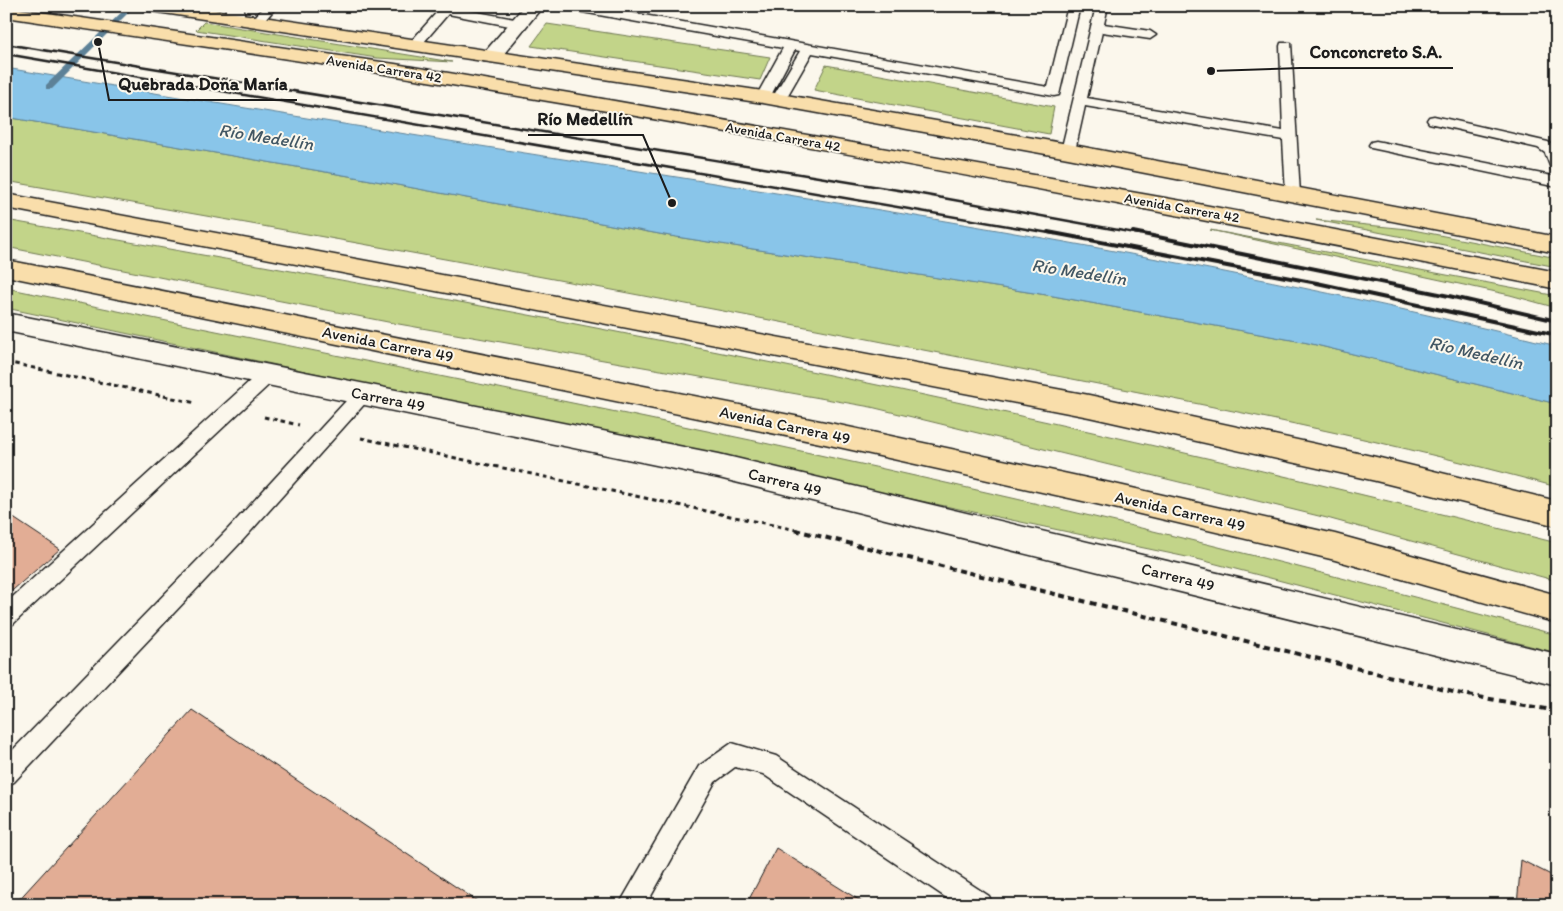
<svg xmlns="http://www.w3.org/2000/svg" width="1563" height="911" font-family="Itim,sans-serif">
	<rect width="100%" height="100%" fill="#fbf7ec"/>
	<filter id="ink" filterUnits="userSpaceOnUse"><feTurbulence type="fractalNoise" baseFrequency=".02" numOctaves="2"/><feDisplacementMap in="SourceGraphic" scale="10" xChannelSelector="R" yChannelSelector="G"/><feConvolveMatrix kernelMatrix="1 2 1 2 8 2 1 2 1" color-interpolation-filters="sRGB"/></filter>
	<g filter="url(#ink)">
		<!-- green -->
		<path fill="#c2d489" stroke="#6f7852" d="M204,22L452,62L377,58L196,30Z
			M547,24L770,57L760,80L531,46Z
			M826,65L1054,107L1049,134L814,90Z
			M6,117L349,176L670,236L1053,296L1308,343L1557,404V487C1360,433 1159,396 959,357C642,294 325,236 6,181Z
			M6,220C299,272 592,324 882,386C1108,434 1333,486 1557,543V581L1327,518L871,407L393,323L6,247Z
			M1316,220L1408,229L1557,258V267Z
			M1210,230L1557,296V308L1510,295Z
			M6,288C337,357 670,419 999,495C1186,537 1372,585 1557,635V653L1201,560L6,308Z"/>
		<!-- water -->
		<path fill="#89c5e9" stroke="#5d8197" d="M6,68C217,104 428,138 639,171C947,220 1255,270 1557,346V404L1308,343L1053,296L670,236L349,176L6,117Z"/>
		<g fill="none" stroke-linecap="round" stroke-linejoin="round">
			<!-- stream -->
			<path fill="#5d8197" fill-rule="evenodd" d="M128,6H135L52,89H46V85Z"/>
		</g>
		<!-- building -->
		<path fill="#e2ad95" stroke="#1c1c1c" d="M6,513L60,549L6,596Z
			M192,710L483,905H14Z
			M776,848L867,905H746Z
			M1521,860L1557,878V905H1517Z"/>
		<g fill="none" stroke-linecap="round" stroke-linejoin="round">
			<defs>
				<path id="lane" d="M264,6H277L261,25H253L251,22Z
					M418,6H445L520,20L526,24L520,28L448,14L418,49L413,50L407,46L437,12L420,9Z
					M565,6H593L1048,87L1068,6H1080L1059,95L1054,96L812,53L785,100L778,104L771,100L800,51L795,50L770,97L763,101L756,97L783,48L571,10Z
					M1096,6H1108L1104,24L1150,31L1156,35L1150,39L1102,32L1087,98L1283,131L1280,46L1281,43H1291L1300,194L1298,197L1293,199L1286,194L1283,140L1085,106L1075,151L1068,156L1063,154L1061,151Z
					M1434,116L1548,142L1557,149V173L1552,171L1545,153L1538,148L1429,123L1427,120L1429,117Z
					M1376,141L1557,177V187L1371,148L1369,145L1371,142Z
					M268,368L274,370L277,375L274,380L13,624L6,627V603L262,370Z
					M363,387L369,389L372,394L369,399L242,541L14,782L6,786V757L228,529L357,389Z
					M732,743L776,756L989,896L993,905H957L763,774L735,767L715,782L646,905H619L699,766Z"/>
				<path id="street" d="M226,6H244V19L241,23H229L226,19Z
					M524,6H543L498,61H484L481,57L484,53Z
					M6,313L719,454L1557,654V685L719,478L6,331Z"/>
				<path id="highway" d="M141,6H188L763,91L1068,144L1557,237V253L1068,158L763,103L150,11L144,10Z
					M6,7L395,64L569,93L1188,202L1557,272V289C1171,213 785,139 397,76C267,55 137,37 6,17Z
					M6,194L1089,395L1376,457L1557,501V526L1376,481L1089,417L6,208Z
					M6,260L825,422L1110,483L1335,534L1557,595V623L1335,560L1110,507L825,444L6,276Z"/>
			</defs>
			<!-- lane casing -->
			<use href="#lane" stroke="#1c1c1c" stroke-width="3"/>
			<!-- street casing -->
			<use href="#street" stroke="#1c1c1c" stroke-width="3"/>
			<!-- highway casing -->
			<use href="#highway" stroke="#1c1c1c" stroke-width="3"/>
			<!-- path-far1 -->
			<path stroke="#1c1c1c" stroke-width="3" stroke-dasharray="4.5 4" stroke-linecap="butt" d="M6,362L196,403
				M264,417L299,425
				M361,438L801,531"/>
			<!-- path -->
			<path stroke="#1c1c1c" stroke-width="4" stroke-dasharray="6 4.5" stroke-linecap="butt" d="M795,530L1457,693L1557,711"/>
			<!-- lane -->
			<use href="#lane" fill="#fbf7ec" fill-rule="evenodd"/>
			<!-- street -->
			<use href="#street" fill="#fbf7ec" fill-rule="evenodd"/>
			<!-- highway -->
			<use href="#highway" fill="#f9deab" fill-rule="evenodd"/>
			<!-- rail-far1 -->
			<path stroke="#1c1c1c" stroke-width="2.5" d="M6,44L910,192L1140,234
				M6,54L1055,234"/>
			<!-- rail -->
			<path stroke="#1c1c1c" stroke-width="4" d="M1048,232L1317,283L1557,335
				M1133,232L1449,296L1557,321"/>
		</g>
	</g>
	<g text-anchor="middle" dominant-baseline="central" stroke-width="4" stroke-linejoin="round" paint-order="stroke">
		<!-- far-street labels -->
		<g font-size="14" fill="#1c1c1c" stroke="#fbf7ec">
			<text transform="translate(384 69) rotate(9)">Avenida Carrera 42</text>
			<text transform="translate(783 137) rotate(10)">Avenida Carrera 42</text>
			<text transform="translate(1182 208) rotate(10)">Avenida Carrera 42</text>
		</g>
		<!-- street labels -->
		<g font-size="16" fill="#1c1c1c" stroke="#fbf7ec">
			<text transform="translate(388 344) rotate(11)">Avenida Carrera 49</text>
			<text transform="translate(388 399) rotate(11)">Carrera 49</text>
			<text transform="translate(785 425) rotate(12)">Avenida Carrera 49</text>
			<text transform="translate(785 482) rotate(14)">Carrera 49</text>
			<text transform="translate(1180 511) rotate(13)">Avenida Carrera 49</text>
			<text transform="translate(1178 577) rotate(14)">Carrera 49</text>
		</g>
		<!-- water labels -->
		<g font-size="18" font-style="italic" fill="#425764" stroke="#fbf7ec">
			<text transform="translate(266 137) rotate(9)">Río Medellín</text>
			<text transform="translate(1079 272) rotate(9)">Río Medellín</text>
			<text transform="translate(1476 353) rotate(13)">Río Medellín</text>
		</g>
	</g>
	<!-- callouts -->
	<path fill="none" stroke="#1c1c1c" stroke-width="2" d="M1211 71L1300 68H1453M98 42L109 100H297M672 203L643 135H528"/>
	<g fill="#1c1c1c" stroke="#fbf7ec" stroke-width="2">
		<circle cx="1211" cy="71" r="5"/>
		<circle cx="98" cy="42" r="5"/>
		<circle cx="672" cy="203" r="5"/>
	</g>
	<g font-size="18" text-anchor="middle" font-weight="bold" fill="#1c1c1c" stroke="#fbf7ec" stroke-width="4" stroke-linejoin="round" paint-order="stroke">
		<text x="1376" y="58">Conconcreto S.A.</text>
		<text x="203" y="90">Quebrada Doña María</text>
		<text x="585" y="125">Río Medellín</text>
	</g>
	<!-- margin -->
	<rect width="1563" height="911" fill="none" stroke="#fbf7ec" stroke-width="25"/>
	<rect x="12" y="12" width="1538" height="886" fill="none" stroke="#1c1c1c" stroke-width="2" filter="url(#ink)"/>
</svg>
